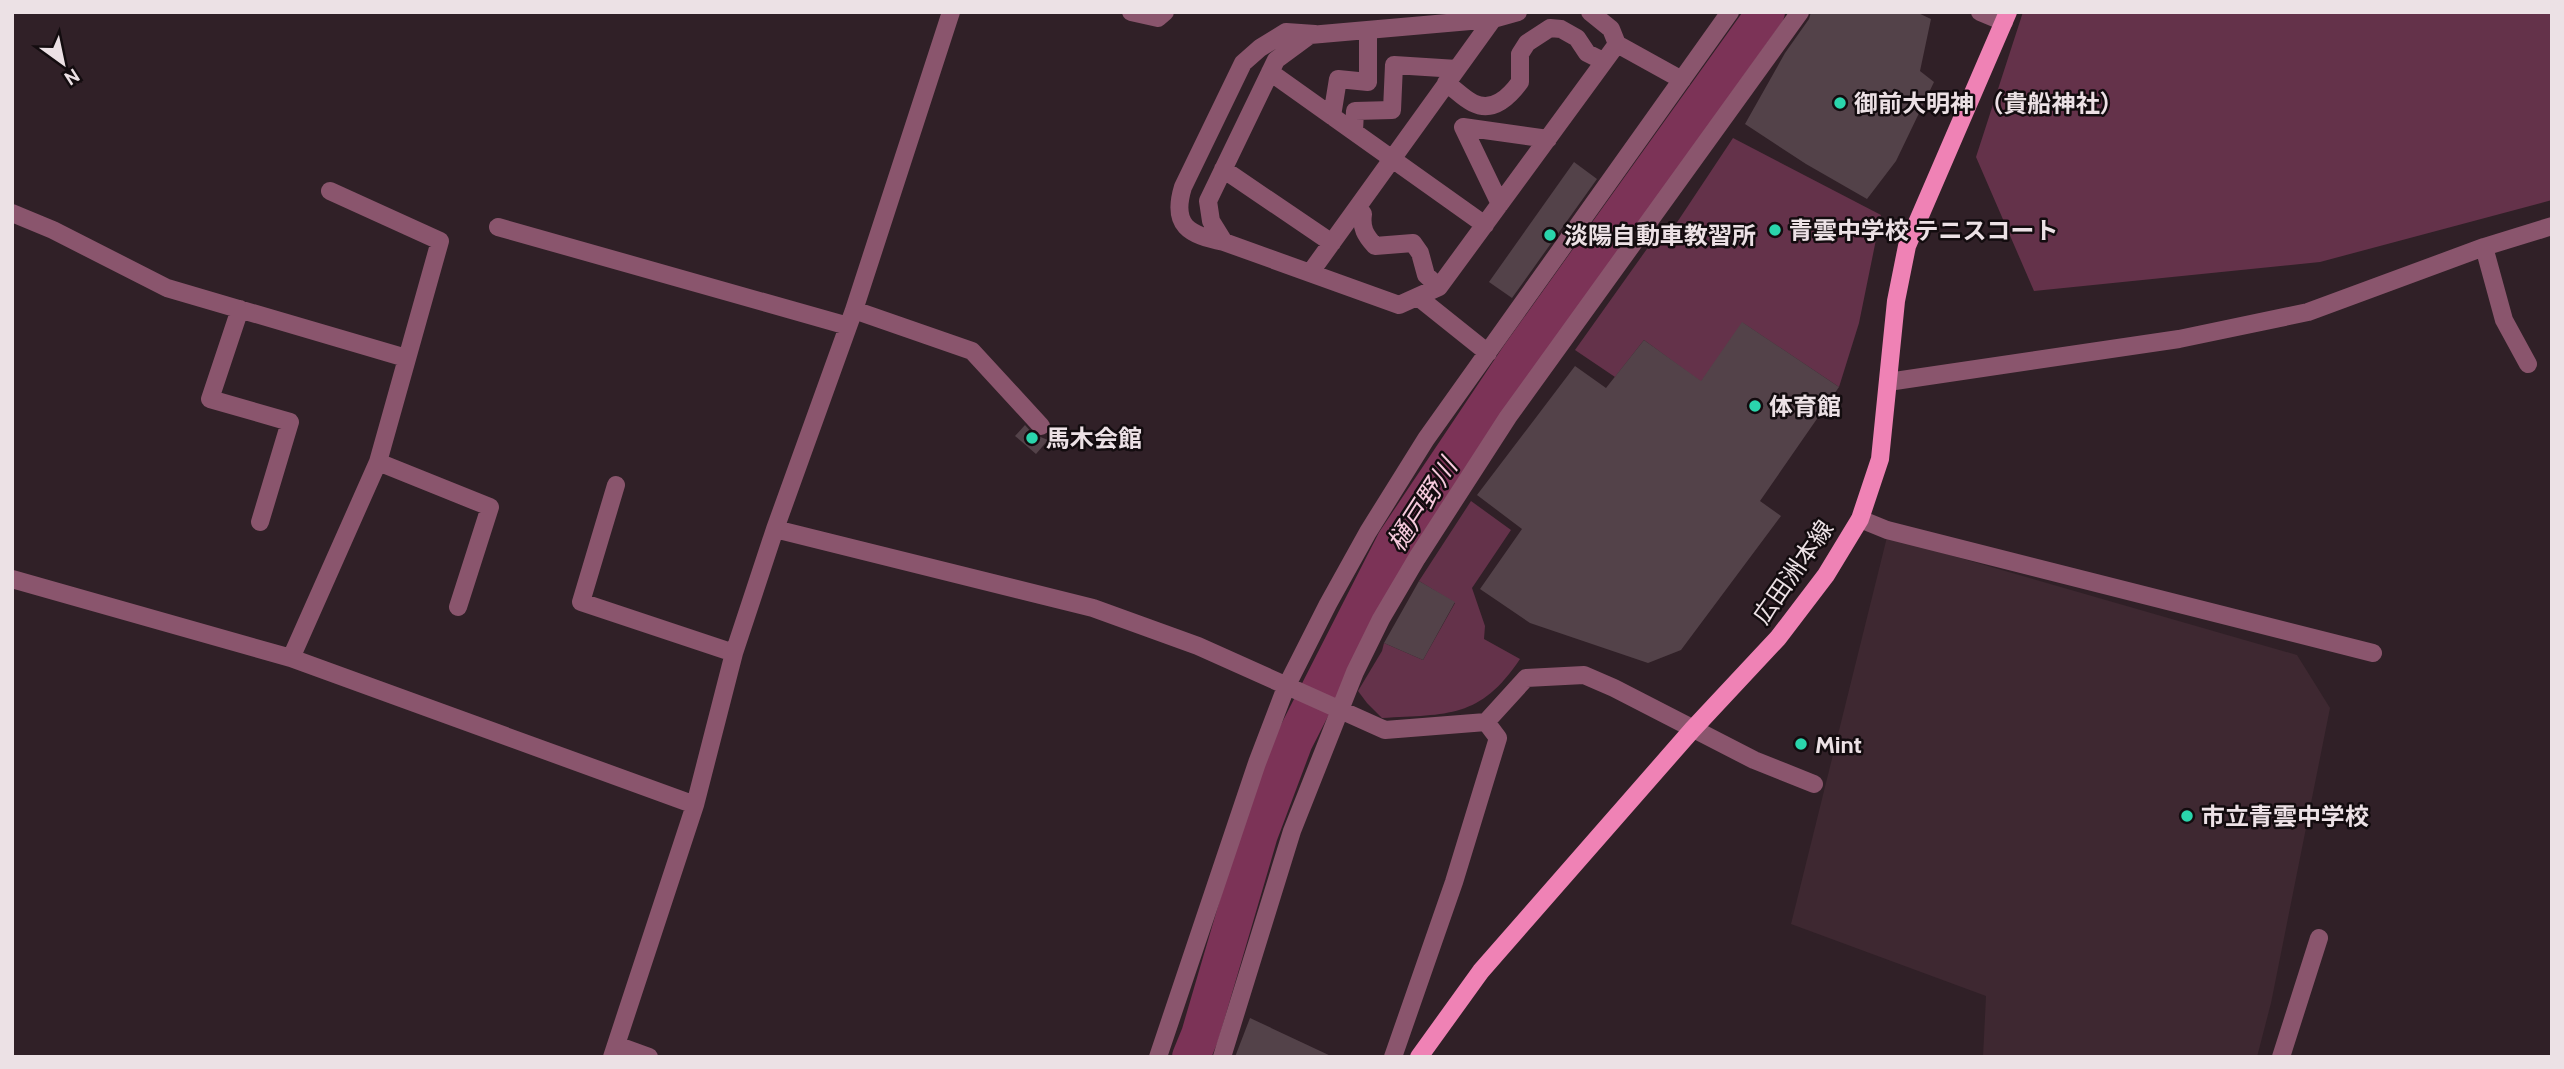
<svg xmlns="http://www.w3.org/2000/svg" width="2564" height="1069" font-family="Cabin,'Noto Sans JP',sans-serif">
	<rect width="100%" height="100%" fill="#302027"/>
	<!-- built -->
	<path fill="#3e2831" d="M1887,537L2297,655L2330,708L2271,1003L2257,1057H1983L1986,996L1791,924Z"/>
	<!-- green -->
	<path fill="#64324a" d="M2023,12H2552V200L2320,262L2034,291L1976,157Z
		M1733,138L1881,215L1859,323L1839,387L1743,323L1701,382L1644,340L1615,377L1575,350L1649,246L1662,245Z
		M1471,501L1511,530L1472,588L1485,626L1484,639L1520,659C1480,719 1448,714 1382,718L1367,703L1358,691L1382,651L1384,643L1423,660L1455,603L1419,581Z"/>
	<g fill="none" stroke-linecap="round" stroke-linejoin="round">
		<!-- river -->
		<path stroke="#7c3357" stroke-width="38" d="M1191,1057L1200,1035L1259,834L1294,741L1396,541L1519,357L1766,12"/>
	</g>
	<!-- building -->
	<path fill="#534249" d="M1811,12H1916L1931,19L1920,71L1934,82L1896,161L1867,199L1806,164L1745,124L1785,53L1809,19Z
		M1574,162L1597,179L1512,298L1489,282Z
		M1742,322L1839,387L1760,501L1781,516L1681,650L1648,663L1530,623L1480,589L1522,529L1477,495L1575,366L1606,388L1644,340L1701,381Z
		M1025,425L1033,434L1048,440L1036,454L1015,436Z
		M1419,581L1455,602L1423,660L1384,643Z
		M1250,1018L1333,1057H1235Z"/>
	<g fill="none" stroke-linecap="round" stroke-linejoin="round">
		<!-- minor -->
		<path stroke="#8a556d" stroke-width="18" d="M1131,12L1158,18L1165,12
			M1518,12L1493,19L1310,35L1276,60L1208,201L1211,221L1224,242L1399,305L1439,287L1617,44
			M1590,12L1611,29L1617,44L1682,80
			M1980,12L2004,22
			M1270,72L1485,225
			M1446,83C1455,89 1464,99 1473,103C1493,113 1509,97 1520,82V54L1527,43L1550,28L1561,29L1577,38L1587,53L1603,61
			M1332,116L1338,79L1368,82V30
			M1354,131L1355,111L1392,110L1394,65L1457,69
			M1223,169L1332,243
			M1500,204L1463,127L1548,139
			M1358,207L1363,214C1361,228 1365,235 1375,246L1413,243L1420,253L1426,275L1439,287
			M12,213L53,230L167,288L406,358
			M498,227L848,326
			M1224,242C1189,235 1171,226 1183,187L1243,63L1260,48L1286,32L1315,34
			M2484,247L2504,320L2528,364
			M1310,273L1493,19
			M1418,297L1488,353
			M240,309L210,399L290,422L260,522
			M854,310L972,351L1041,426
			M1888,382L2179,339L2308,312L2484,247L2552,226
			M378,462L490,507L458,607
			M616,485L581,602L734,653
			M1860,519L1887,530L2373,653
			M775,529L1093,608L1198,646L1385,730L1486,722L1526,678L1584,675L1614,688L1754,760L1814,784
			M12,579L291,658L695,805
			M291,658L378,462L440,241L330,191
			M616,1045L649,1057
			M612,1057L695,805L734,653L775,529L854,310L951,12
			M1158,1057L1257,763L1286,687L1328,604L1368,532L1426,439L1730,12
			M1222,1057L1292,831L1355,672L1381,619L1417,558L1508,417L1800,12
			M1393,1057L1454,882L1498,738L1486,722
			M2281,1057L2319,938"/>
		<!-- major -->
		<path stroke="#ef82b5" stroke-width="18" d="M1419,1057L1481,971L1692,730L1778,638L1826,575L1860,519L1880,459L1896,301L1907,246L2008,12"/>
	</g>
	<!-- markers -->
	<g fill="#2ad5ac" stroke="#130c0f" stroke-width="2.5">
		<circle cx="1840" cy="103" r="7"/>
		<circle cx="1775" cy="230" r="7"/>
		<circle cx="1550" cy="235" r="7"/>
		<circle cx="1755" cy="406" r="7"/>
		<circle cx="1032" cy="438" r="7"/>
		<circle cx="1801" cy="744" r="7"/>
		<circle cx="2187" cy="816" r="7"/>
	</g>
	<g text-anchor="middle" dominant-baseline="central" stroke-width="5" stroke-linejoin="round" paint-order="stroke">
		<!-- poi labels -->
		<g font-size="24" font-weight="bold" fill="#ece1e5" stroke="#130c0f" text-anchor="start">
			<text x="1854" y="103">御前大明神 （貴船神社）</text>
			<text x="1789" y="230">青雲中学校 テニスコート</text>
			<text x="1564" y="235">淡陽自動車教習所</text>
			<text x="1769" y="406">体育館</text>
			<text x="1046" y="438">馬木会館</text>
			<text x="1815" y="744">Mint</text>
			<text x="2201" y="816">市立青雲中学校</text>
		</g>
		<!-- street labels -->
		<g font-size="24" fill="#ece1e5" stroke="#130c0f">
			<text transform="translate(1793 572) rotate(-55)">広田洲本線</text>
		</g>
		<!-- water labels -->
		<g font-size="26" font-style="italic" fill="#f7cadd" stroke="#130c0f">
			<text transform="translate(1422 505) rotate(-57)">樋戸野川</text>
		</g>
	</g>
	<!-- border -->
	<rect width="2564" height="1069" fill="none" stroke="#ece1e5" stroke-width="28"/>
	<!-- north arrow -->
	<g transform="translate(63 63) rotate(147)" stroke="#130c0f" stroke-width="5" paint-order="stroke">
	<path d="M0-5L12 26L0 18L-12 26Z" fill="#ece1e5"/>
	<text y="-10" font-size="19" font-weight="bold" text-anchor="middle" fill="#ece1e5">N</text>
	</g>
</svg>
